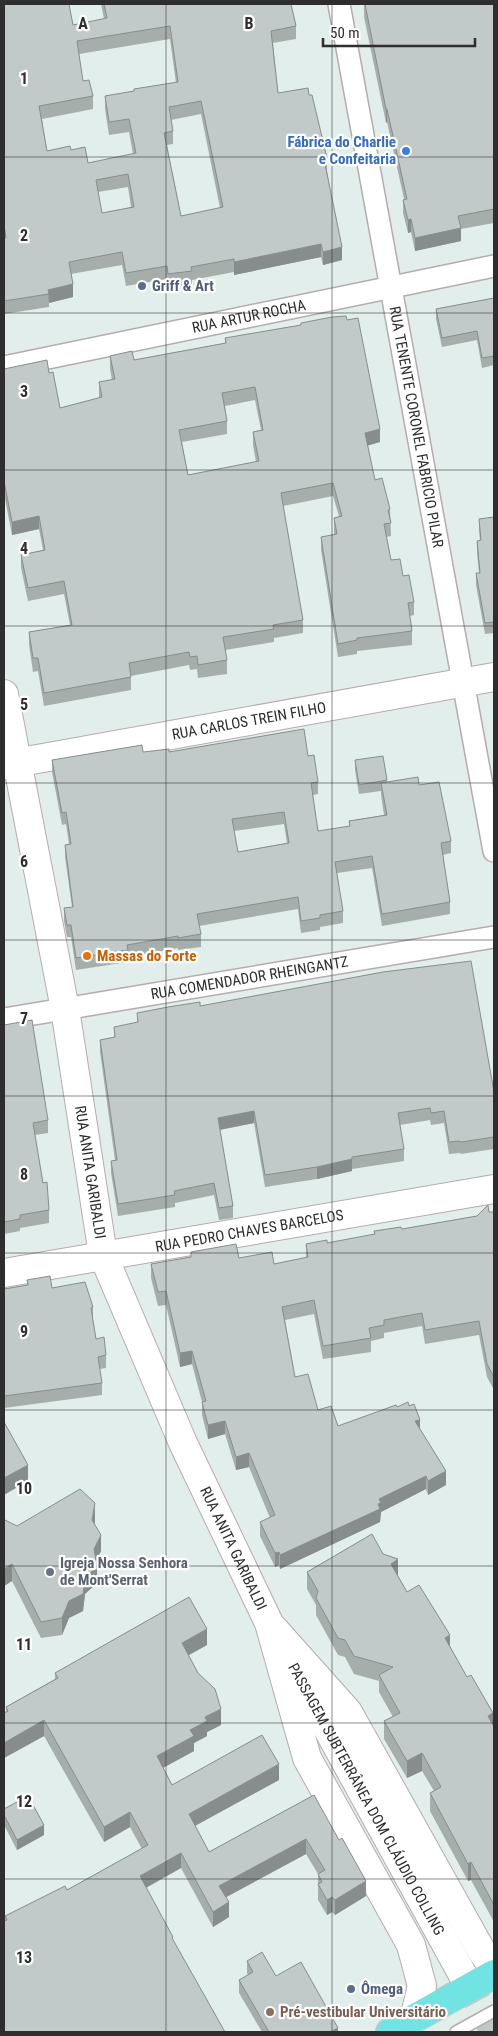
<svg xmlns="http://www.w3.org/2000/svg" width="498" height="2036" font-family="'Roboto Condensed',sans-serif">
	<rect width="100%" height="100%" fill="#e2eeeb"/>
	<g fill="none" stroke-linecap="round" stroke-linejoin="round">
		<!-- secondary-tunnel -->
		<path stroke="#bec8c5" stroke-width="28" stroke-dasharray="28 14" stroke-linecap="butt" d="M464,1977L494,2031"/>
		<defs>
			<path id="lane" d="M456,2032L494,2011"/>
			<g id="street">
				<path id="s1" d="M339,4L494,851"/>
				<path id="s2" d="M4,367L494,266"/>
				<path id="s3" d="M4,1019L494,937"/>
			</g>
			<g id="secondary">
				<path id="s4" d="M4,694L65,1009L103,1255L183,1443L269,1623L307,1758L411,1945L422,1986L414,2019"/>
				<path id="s5" d="M4,765L494,677"/>
				<path id="s6" d="M4,1273L494,1189"/>
				<path d="M273,1628L348,1712L481,1950L494,1968"/>
				<path id="s7" d="M293,1666L464,1977"/>
			</g>
			<path id="primary" d="M390,2032L494,1974"/>
		</defs>
		<!-- lane casing -->
		<use href="#lane" stroke="#b5acac" stroke-width="14"/>
		<!-- street casing -->
		<use href="#street" stroke="#b5acac" stroke-width="24"/>
		<!-- secondary casing -->
		<use href="#secondary" stroke="#b5acac" stroke-width="30"/>
		<!-- primary casing -->
		<use href="#primary" stroke="#c9c9c9" stroke-width="30"/>
		<!-- lane -->
		<use href="#lane" stroke="#fff" stroke-width="11"/>
		<!-- street -->
		<use href="#street" stroke="#fff" stroke-width="21"/>
		<!-- secondary -->
		<use href="#secondary" stroke="#fff" stroke-width="28"/>
		<!-- primary -->
		<use href="#primary" stroke="#71e3e2" stroke-width="28"/>
	</g>
	<!-- wall -->
	<path fill="#a6aeac" fill-rule="evenodd" d="M4,4L73,25L104,19L101,4H291L296,26V39L273,43L278,93L327,158V171L342,260L323,265L321,257L234,275V272L192,280V284L168,287L167,279L126,286L122,265L71,274L73,297L49,303V307L4,314ZM170,39L176,83L134,92L105,96V109L109,135L129,132L133,154L88,163L71,150L47,151L42,119L93,109V96L83,81L79,54ZM201,114L220,208L181,216L167,145L173,144V131L171,120ZM128,187L131,207L102,213L98,192Z
		M364,4H494V223L461,229V241L415,251L411,232L408,233L403,213V200L404,199L387,122L386,123L364,17Z
		M494,298V365L482,368L477,340L442,347L436,319V309Z
		M225,338L380,442L367,446L375,480L390,509L391,536L386,537L391,560L403,576L414,602V615L410,616L412,631V645L357,651V654L338,657L321,550V537L334,535V518L339,516L333,496L283,506L303,620V633L274,638V642L225,650L227,660V674L198,678L197,669L190,670L189,665L131,676V690L44,706L38,671L33,672L29,645V632L70,625L64,594L28,601L21,568V555L43,550L39,529L12,535L4,494V369L49,373L60,408L99,398V382L112,380L110,369V356L134,360L225,343ZM255,400L261,430L253,432V445L256,462L188,475L182,442L227,434V421L225,406Z
		M494,517V633L485,634L476,585V573H479L477,552V541H480L479,530V519Z
		M143,752L308,756L318,782V794L313,795L318,831L349,827V821L384,815L381,795V791L359,794L355,770V760L387,780V782L419,785L451,841V853L443,855L450,902V914L382,926L372,868L337,873L343,911V923L320,927V930L301,933L298,909L199,926L201,934V947L178,950V948L128,957V962L76,970L71,937H67L64,921V908L72,907L65,857V845L69,844L66,824L62,825L52,772V760ZM284,824L287,843L238,852L234,831Z
		M200,1006L494,1092V1149L461,1154L460,1153L449,1154L444,1123L431,1125L430,1120L400,1125L404,1149V1161L352,1169V1171L317,1179L265,1187L254,1123L220,1130L233,1206V1218L219,1220L214,1195L175,1203V1207L118,1216L111,1173V1161L115,1160L100,1052V1040L114,1037V1027L137,1023V1013Z
		M4,1025L48,1120V1133L35,1135L43,1183L49,1210V1223L20,1228V1231L4,1234Z
		M489,1212H494V1390L487,1377L479,1335L425,1344L422,1326L384,1333V1338L371,1341V1352L323,1359L314,1314L285,1320L295,1377L318,1410L338,1426L397,1407L420,1429L446,1485L428,1495L426,1489L381,1512L380,1522L280,1569L279,1565L275,1567L260,1536V1522L270,1518L249,1467L236,1470L225,1434L208,1439L202,1415V1402L192,1364L180,1367L166,1305L158,1306L151,1278V1264L191,1257V1252L274,1264L306,1258V1244L327,1243L374,1235V1231L402,1229L477,1216Z
		M27,1280L52,1288L93,1307V1320L96,1339L106,1355V1368L99,1369L102,1383V1395L4,1408V1289L27,1285Z
		M95,1520V1524L101,1551L96,1561L97,1583L85,1594L83,1611L69,1618L62,1635L41,1638L12,1581L4,1586L17,1526Z
		M383,1554L398,1576L407,1592L450,1648L494,1727V1922L471,1880L468,1881L430,1811V1793L434,1791L422,1771L407,1778L384,1739V1721L393,1717L379,1692V1681L354,1674L345,1657L338,1655L316,1615V1605L307,1589V1572Z
		M207,1645L188,1655L221,1725L207,1732V1736L194,1743V1751L163,1768L172,1785L279,1780L195,1826L209,1852L314,1795L366,1896L335,1915L332,1912L327,1915L318,1900V1874L306,1854L226,1897L229,1917L213,1927L181,1868L146,1888L173,1941L5,1921V1916L67,1890L142,1849L130,1827L104,1842L44,1736L4,1758V1713L6,1712V1707L55,1679V1673Z
		M4,1809L44,1835L17,1850L4,1825Z
		M247,1961L276,1976L338,2032H262L239,1993V1980L248,1975L247,1973Z"/>
	<!-- shaded-wall -->
	<path fill="#878d8c" d="M386,109H387V122L386,123Z
		M411,219V232L408,233V220Z
		M461,228V241L415,251V238Z
		M321,244V257L234,275V262Z
		M342,247V260L323,265V252Z
		M73,284V297L49,303L48,290Z
		M380,429V442L365,446V433Z
		M39,516V529L12,535V522Z
		M254,1111V1123L218,1130V1118Z
		M352,1159V1171L317,1179V1167Z
		M192,1351V1364L180,1367V1353Z
		M420,1420V1433L415,1421Z
		M225,1421V1434L208,1439V1425Z
		M249,1453V1467L236,1470V1457Z
		M28,1465V1481L4,1495V1478Z
		M446,1471V1485L428,1495V1481Z
		M426,1476V1489L381,1512L380,1522L280,1569V1555L378,1504L379,1499Z
		M95,1503V1520L92,1537V1520Z
		M101,1535V1551L94,1566V1549Z
		M279,1552V1565L275,1567V1553Z
		M398,1559V1576L391,1582V1564Z
		M12,1564V1581L4,1586V1569Z
		M97,1566V1583L85,1594L83,1611L69,1618L62,1635V1618L69,1601L85,1578Z
		M207,1629V1645L182,1659V1643Z
		M450,1635V1653L445,1638Z
		M221,1709V1725L207,1732V1736L194,1743V1751L157,1771V1756L205,1717Z
		M493,1713V1731L488,1716Z
		M44,1720V1736L4,1758V1743Z
		M422,1753V1771L407,1778V1761Z
		M279,1764V1780L189,1829V1814Z
		M130,1812V1827L104,1842V1827Z
		M44,1825V1835L17,1850V1840Z
		M306,1839V1854L219,1901V1886Z
		M181,1853V1868L140,1891V1876Z
		M471,1862V1880L468,1881V1864Z
		M366,1881V1896L335,1915V1900Z
		M332,1897V1912L327,1915V1900Z
		M229,1902V1917L213,1927V1912Z
		M338,2028V2032H330Z"/>
	<!-- building -->
	<path fill="#c1cac8" stroke="#878d8c" fill-rule="evenodd" d="M4,4H69L73,25L107,18L104,4H291L296,26L271,31L278,93L308,88L309,95H312L327,158L324,159L342,247L323,252L321,244L234,262V259L191,267L192,271L168,274L167,266L126,273L122,252L69,262L73,284L48,290L49,294L4,301V238H6L4,225ZM170,26L178,82L134,89V91L105,96L109,122L129,119L136,153L88,163L85,147L71,150L70,146L47,151L39,106L93,96L89,80L83,81L77,41ZM201,101L223,207L181,216L164,133L173,131L169,107ZM128,174L134,207L102,213L96,180Z
		M365,4H494V209L458,216L461,228L415,238L411,219L408,220L403,200L407,199L387,109H386Z
		M494,298V356L482,358L477,331L442,338L436,309Z
		M346,316L347,320L358,318L380,429L365,433L375,480L382,478L390,509L388,510L391,523L384,524L391,560L400,559L403,576L409,575L414,602L408,603L412,631L357,638V640L338,644L321,537L337,534L334,518L342,516L333,483L281,493L303,620L273,625L274,629L223,637L227,660L198,665L197,656L190,657L189,652L129,663L131,677L44,693L38,658H33L29,632L72,625L64,581L28,588L21,555L45,550L39,516L12,522L4,481V369L47,360L49,373L53,372L60,408L102,397L99,382L115,379L110,356L132,351L134,360L226,343L225,338L301,325V323L332,317ZM255,387L263,430L253,432L259,461L188,475L179,430L227,421L222,393Z
		M494,517V622L485,623L476,573H480L477,541L481,540L479,519Z
		M304,729L308,756L314,755L318,782L311,783L318,831L350,826L349,821L387,815L381,783L418,777L419,785L439,782L451,841L441,843L450,902L382,914L372,856L335,862L343,911L320,915V918L301,921L298,897L197,914L201,934L178,938V936L127,945L128,950L76,958L71,925H67L64,908L73,907L65,845L71,844L66,812L62,813L52,760L142,745L143,752L169,749V752ZM284,812L289,843L238,852L232,819Z
		M383,756L387,780L359,785L355,760Z
		M471,961L494,1092V1137L461,1142L460,1141L449,1142L444,1111L431,1113L430,1108L398,1113L404,1149L352,1157V1159L317,1167L265,1175L254,1111L218,1118L233,1206L219,1208L214,1183L174,1191L175,1195L118,1204L111,1161L117,1160L100,1040L115,1037L114,1027L138,1022L137,1013L168,1007L200,1002V1006L383,972Z
		M32,1020L48,1120L33,1123L43,1183L47,1182L49,1210L20,1215V1219L4,1222V1025Z
		M488,1205L489,1212H494V1377L487,1364L479,1321L425,1330L422,1313L384,1320V1325L369,1328L371,1338L323,1346L314,1300L282,1307L295,1377L308,1374L318,1410L331,1406L338,1426L396,1405L397,1407L408,1402L409,1406L414,1404L420,1420L415,1421L446,1471L428,1481L426,1476L379,1499L381,1503L378,1504L380,1509L280,1555L279,1552L275,1553L260,1522L275,1515L249,1453L236,1457L225,1421L208,1425L202,1402L206,1401L192,1351L180,1353L166,1291L158,1292L151,1264L191,1257V1252L236,1244L239,1258L272,1252L274,1264L308,1257L306,1244L327,1240V1243L375,1234L374,1231L401,1227L402,1229L477,1216Z
		M50,1276L52,1288L85,1282L93,1307L91,1308L96,1339L104,1337L106,1355L98,1357L102,1383L4,1396V1289L28,1285L27,1280Z
		M4,1422L28,1465L4,1478Z
		M80,1489L95,1503L92,1520L101,1535L94,1549L97,1566L85,1578L83,1594L69,1601L62,1618L41,1622L12,1564L4,1569V1520H5L17,1526Z
		M372,1534L383,1554L398,1559L391,1564L407,1592L419,1585L450,1635L445,1638L467,1677L471,1675L493,1713L488,1716L494,1727V1905L471,1862L468,1864L430,1793L441,1787L422,1753L407,1761L384,1721L400,1713L379,1675L393,1667L354,1656L345,1640L338,1638L316,1598L318,1591L307,1572Z
		M189,1597L207,1629L182,1643L198,1673L215,1689L221,1709L205,1717L207,1721L190,1730L194,1736L157,1756L172,1785L262,1735L279,1764L189,1814L209,1852L314,1795L339,1840L342,1838L366,1881L335,1900L332,1897L327,1900L318,1884L322,1882L318,1874L325,1870L306,1839L219,1886L229,1902L213,1912L181,1853L140,1876L173,1937L172,1938L225,2032H4V1921L7,1920L5,1916L65,1886L67,1890L148,1845L130,1812L104,1827L44,1720L4,1743V1713L8,1711L6,1707L58,1678L55,1673Z
		M28,1796L44,1825L17,1840L4,1815V1809Z
		M262,1952L276,1976L301,1962L338,2028L330,2032H269L239,1980L253,1972L247,1961Z"/>
	<!-- grid -->
	<path fill="none" stroke="#2e2e2e" stroke-width="1" stroke-opacity="0.55" d="M166,4V2032M332,4V2032M4,157H494M4,313H494M4,470H494M4,626H494M4,783H494M4,940H494M4,1096H494M4,1253H494M4,1410H494M4,1566H494M4,1723H494M4,1879H494"/>
	<!-- markers -->
	<circle fill="#3f7fe0" stroke="#fff" stroke-width="2" cx="406" cy="151" r="5"/>
	<g fill="#5c6f8a" stroke="#fff" stroke-width="2">
		<circle cx="142" cy="286" r="5"/>
		<circle cx="351" cy="1989" r="5"/>
	</g>
	<circle fill="#e8710a" stroke="#fff" stroke-width="2" cx="87" cy="956" r="5"/>
	<circle fill="#6b7280" stroke="#fff" stroke-width="2" cx="50" cy="1572" r="5"/>
	<circle fill="#8d6e63" stroke="#fff" stroke-width="2" cx="270" cy="2012" r="5"/>
	<g text-anchor="middle" dominant-baseline="central" stroke-width="4.5" stroke-linejoin="round" paint-order="stroke">
		<!-- shop labels -->
		<g font-size="15" font-weight="bold" fill="#366cbe" stroke="#fff" text-anchor="end">
			<text x="396" y="142">Fábrica do Charlie<tspan x="396" dy="17">e Confeitaria</tspan></text>
		</g>
		<!-- service labels -->
		<g font-size="15" font-weight="bold" fill="#4e5e75" stroke="#fff" text-anchor="start">
			<text x="152" y="286">Griff &amp; Art</text>
			<text x="361" y="1989">Ômega</text>
		</g>
		<!-- street labels -->
		<g font-size="15" fill="#2e2e2e" stroke="#fff">
			<text stroke="none"><textPath href="#s2" startOffset="250">RUA ARTUR ROCHA</textPath></text>
			<text stroke="none"><textPath href="#s1" startOffset="430">RUA TENENTE CORONEL FABRICIO PILAR</textPath></text>
			<text stroke="none"><textPath href="#s5" startOffset="249">RUA CARLOS TREIN FILHO</textPath></text>
			<text stroke="none"><textPath href="#s3" startOffset="249">RUA COMENDADOR RHEINGANTZ</textPath></text>
			<text stroke="none"><textPath href="#s4" startOffset="486">RUA ANITA GARIBALDI</textPath></text>
			<text stroke="none"><textPath href="#s6" startOffset="249">RUA PEDRO CHAVES BARCELOS</textPath></text>
			<text stroke="none"><textPath href="#s4" startOffset="891">RUA ANITA GARIBALDI</textPath></text>
			<text stroke="none"><textPath href="#s7" startOffset="152">PASSAGEM SUBTERRÂNEA DOM CLÁUDIO COLLING</textPath></text>
		</g>
		<!-- food labels -->
		<g font-size="15" font-weight="bold" fill="#c56008" stroke="#fff" text-anchor="start">
			<text x="97" y="956">Massas do Forte</text>
		</g>
		<!-- worship labels -->
		<g font-size="15" font-weight="bold" fill="#5b616d" stroke="#fff" text-anchor="start">
			<text x="60" y="1563">Igreja Nossa Senhora<tspan x="60" dy="17">de Mont'Serrat</tspan></text>
		</g>
		<!-- education labels -->
		<g font-size="15" font-weight="bold" fill="#785e54" stroke="#fff" text-anchor="start">
			<text x="280" y="2012">Pré-vestibular Universitário</text>
		</g>
	</g>
	<g font-size="16" text-anchor="middle" font-weight="bold" fill="#2e2e2e" stroke="#fff" stroke-width="4.5" stroke-linejoin="round" paint-order="stroke">
		<text x="83" y="29">A</text>
		<text x="249" y="29">B</text>
		<text x="24" y="84">1</text>
		<text x="24" y="241">2</text>
		<text x="24" y="397">3</text>
		<text x="24" y="554">4</text>
		<text x="24" y="710">5</text>
		<text x="24" y="867">6</text>
		<text x="24" y="1024">7</text>
		<text x="24" y="1180">8</text>
		<text x="24" y="1337">9</text>
		<text x="24" y="1494">10</text>
		<text x="24" y="1650">11</text>
		<text x="24" y="1807">12</text>
		<text x="24" y="1963">13</text>
	</g>
	<!-- border -->
	<rect width="498" height="2036" fill="none" stroke="#2e2e2e" stroke-width="10"/>
	<!-- scale -->
	<path d="M323 38v8h152v-8" fill="none" stroke="#2e2e2e" stroke-width="2.5"/>
	<text x="330" y="38" font-size="15" fill="#2e2e2e" stroke="#ffffff" stroke-width="4" paint-order="stroke">50 m</text>
</svg>
